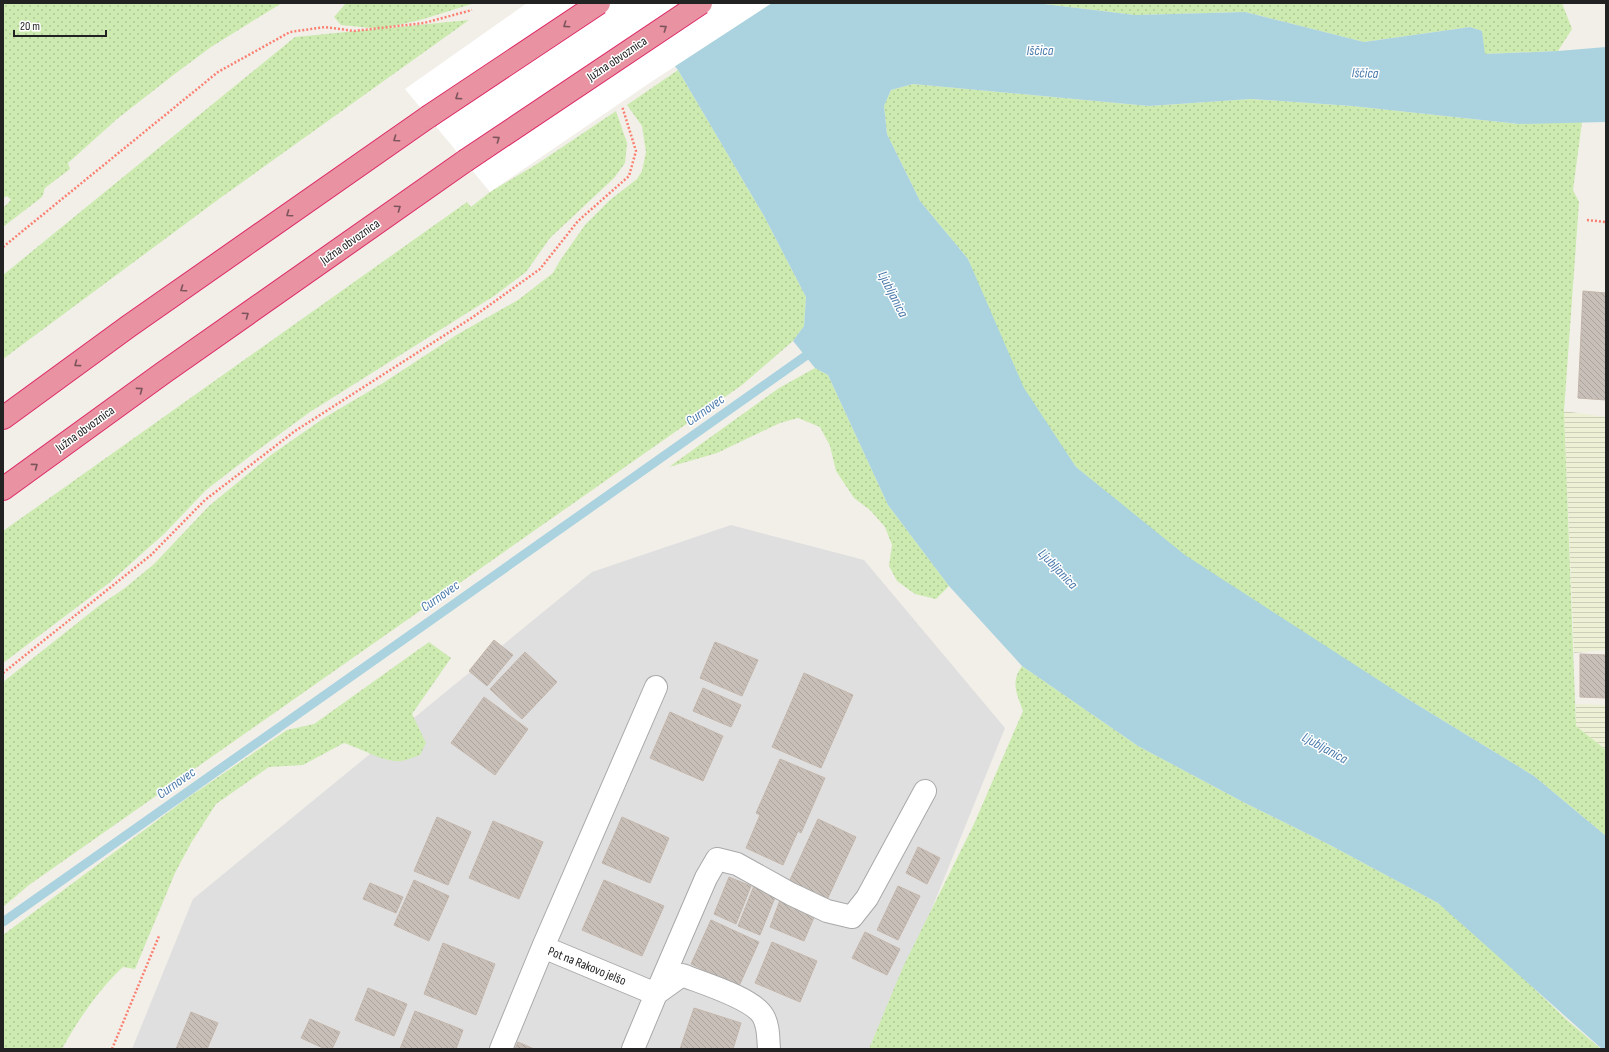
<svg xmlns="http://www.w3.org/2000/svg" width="1609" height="1052" font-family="'Sofia Sans Condensed',sans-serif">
	<defs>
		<pattern id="farmland-rules" width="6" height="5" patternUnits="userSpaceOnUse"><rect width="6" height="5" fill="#eef0d5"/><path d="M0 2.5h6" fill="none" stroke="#ccceb7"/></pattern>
		<pattern id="grass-dots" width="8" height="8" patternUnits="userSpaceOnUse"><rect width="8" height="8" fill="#cdebb0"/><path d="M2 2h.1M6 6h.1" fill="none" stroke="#b0c997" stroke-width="1.8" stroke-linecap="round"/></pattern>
		<pattern id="building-back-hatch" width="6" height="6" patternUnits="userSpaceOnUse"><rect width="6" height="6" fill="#c7bfb8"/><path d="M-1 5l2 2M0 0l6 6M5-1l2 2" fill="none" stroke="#aba49e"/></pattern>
	</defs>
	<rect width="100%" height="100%" fill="#f2efe9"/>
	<!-- residential -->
	<path fill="#e0dfdf" d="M731,525L864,560L1005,728L875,1049H132L193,899L592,572Z"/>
	<!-- farmland -->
	<path fill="url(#farmland-rules)" d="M1564,411L1606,417V650L1574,653Z
		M1576,704L1606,705V750L1576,726Z"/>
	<!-- grass -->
	<path fill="url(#grass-dots)" d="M3,3H282L211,47L176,73L117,119L68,163L70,169L45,188L42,197L3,227V208L11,200L7,196L3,198Z
		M346,3H475L420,20L381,29L341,25L334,17Z
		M1036,3H1562L1572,29L1558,51L1484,54L1482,31L1470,27L1364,42L1245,12L1135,15Z
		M469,20L223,196L3,359V275L295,37Z
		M678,70L764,216L806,297L804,326L793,341L742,385L29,885L3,907V682L100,605L125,588L154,564L209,506L271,455L324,418L383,383L458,334L518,300L553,273L559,262L585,225L610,200L637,179L642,171L646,152L642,126L627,105Z
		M913,84L1149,106L1251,99L1352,106L1519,124L1582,122L1573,190L1579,202L1564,411L1576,726L1606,750V836L1534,776L1411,701L1192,563L1076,467L1037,412L1007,359L968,259L920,201L887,134L884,106L891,90Z
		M616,111L627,143L625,163L614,178L550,238L526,272L494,296L310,412L258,450L206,490L165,533L109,583L3,663V531L467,202L471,207L490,192L537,164Z
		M815,368L828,375L888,505L949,586L936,599L915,594L897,581L889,566L892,545L885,527L870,510L854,498L836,471L830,446L820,427L798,418L780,423L717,453L669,467L779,388Z
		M429,642L451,658L412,714L426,743L420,755C414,757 407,760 401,761C385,763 360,748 344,743L303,765L269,767L216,804L191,843L175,873L135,969L123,967C100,988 77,1021 62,1049H3V935L186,799L287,730L314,724Z
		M1022,666L1138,746L1245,803L1330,845L1438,903L1502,958L1567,1020L1601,1049H869L903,967L974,824L1023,711C1017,694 1010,682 1022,666Z"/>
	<!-- water -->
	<path fill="#aad3df" d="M623,3H1036L1135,15L1245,12L1364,42L1470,27L1482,31L1485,54L1558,51L1606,47V122L1519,124L1352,106L1251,99L1149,106L913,84L891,90L884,106L887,134L920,201L968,259L1024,388L1076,467L1185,555L1411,701L1534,776L1606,836V1049H1602L1438,903L1330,845L1245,803L1138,746L1022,666L949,586L888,505L828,375L815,368L793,341L804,326L806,297L764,216L678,70Z"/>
	<!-- pier -->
	<path fill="#fff" d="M527,3H772L651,82L490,192L405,89Z"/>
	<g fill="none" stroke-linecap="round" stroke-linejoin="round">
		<!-- stream -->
		<path stroke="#aad3df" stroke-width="9" d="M3,922L814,350"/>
	</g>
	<!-- building -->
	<path fill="url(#building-back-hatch)" stroke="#c4b6ab" d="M1583,291L1606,293V400L1578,398Z
		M494,640L513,655L487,686L469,671Z
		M715,642L758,660L742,696L700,678Z
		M525,652L557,682L522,719L490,689Z
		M1580,654L1606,655V698L1580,697Z
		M804,673L853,695L821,768L772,747Z
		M703,688L741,705L731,727L693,711Z
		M484,697L528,729L495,775L451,743Z
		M670,712L723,736L703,781L650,758Z
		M780,759L825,778L801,833L798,831L783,865L746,848L760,815L756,813Z
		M437,817L471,832L448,885L414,871Z
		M622,817L669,838L650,883L602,863Z
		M818,819L856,837L826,902L788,884Z
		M493,821L543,842L519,899L469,878Z
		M918,847L940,858L927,884L906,873Z
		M729,877L751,886L736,924L714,914Z
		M414,880L449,896L429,941L394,925Z
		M604,880L664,906L642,956L582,930Z
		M370,883L403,897L396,913L363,899Z
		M754,886L776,895L760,935L738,926Z
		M898,886L920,896L898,940L877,930Z
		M780,900L815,915L804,941L770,927Z
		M711,920L759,942L739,986L691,964Z
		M865,932L900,949L887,975L852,958Z
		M772,942L817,961L800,1002L755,983Z
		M443,943L495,964L476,1015L424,994Z
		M368,988L407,1004L394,1036L355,1020Z
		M694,1008L741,1023L733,1049H680Z
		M415,1011L463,1030L456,1049H400Z
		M191,1012L218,1023L207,1049H176Z
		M310,1019L340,1032L332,1049H325L301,1038Z
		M518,1042L534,1049H515Z"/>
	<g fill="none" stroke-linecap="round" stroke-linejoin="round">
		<defs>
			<path id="street" d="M543,947L656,687
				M657,993L682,975C702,983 753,998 763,1016C769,1026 768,1038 769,1049
				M656,994L706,878L717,859L737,864L791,894L827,911L852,917L867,898L925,791
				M501,1049L543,947L656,994L633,1049"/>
			<path id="highway" d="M3,418L129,326L428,117
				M3,489L163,373L465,161"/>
		</defs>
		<!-- street casing -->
		<use href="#street" stroke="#a9a9a9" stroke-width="24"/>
		<!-- highway casing -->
		<use href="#highway" stroke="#dc2a67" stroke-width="24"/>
		<!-- path -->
		<path stroke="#fa8072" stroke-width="2.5" stroke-dasharray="2 2" stroke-linecap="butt" d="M1587,220L1606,222
			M3,247L218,72L290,32L325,27L354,31L424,23L472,10
			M3,673L151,555L205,500L295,431L473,317L540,269L578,221L629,176L636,151L622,106
			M112,1049L159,936"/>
		<!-- street -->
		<use href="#street" stroke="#fff" stroke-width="22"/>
		<!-- highway -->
		<use href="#highway" stroke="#e892a2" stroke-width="22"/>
		<defs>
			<path id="highway-bridge" d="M428,117L599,3
				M465,161L701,3"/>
		</defs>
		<!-- highway-bridge casing -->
		<use href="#highway-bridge" stroke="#dc2a67" stroke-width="24" stroke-linecap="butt"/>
		<!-- highway-bridge -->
		<use href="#highway-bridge" stroke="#e892a2" stroke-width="22"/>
	</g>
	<!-- one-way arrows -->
	<defs><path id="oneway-chevron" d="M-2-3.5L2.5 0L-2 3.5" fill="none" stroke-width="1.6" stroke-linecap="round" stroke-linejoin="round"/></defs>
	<g stroke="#7b545c">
		<use href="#oneway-chevron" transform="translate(566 25) rotate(146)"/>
		<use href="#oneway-chevron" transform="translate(664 28) rotate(-34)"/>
		<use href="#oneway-chevron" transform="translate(458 97) rotate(146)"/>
		<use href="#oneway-chevron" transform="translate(396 139) rotate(145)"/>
		<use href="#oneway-chevron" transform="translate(497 139) rotate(-34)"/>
		<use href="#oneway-chevron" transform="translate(398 208) rotate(-35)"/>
		<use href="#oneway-chevron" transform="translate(289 214) rotate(145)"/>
		<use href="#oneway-chevron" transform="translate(183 289) rotate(145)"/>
		<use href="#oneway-chevron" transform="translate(246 315) rotate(-35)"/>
		<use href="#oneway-chevron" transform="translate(77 364) rotate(144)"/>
		<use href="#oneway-chevron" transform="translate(140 390) rotate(-36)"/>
		<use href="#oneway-chevron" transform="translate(35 466) rotate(-36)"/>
	</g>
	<g text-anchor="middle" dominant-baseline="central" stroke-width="3" stroke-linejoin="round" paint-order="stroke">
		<!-- street labels -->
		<g font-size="13" fill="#222" stroke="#fff">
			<text transform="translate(617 59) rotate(-34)">Južna obvoznica</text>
			<text transform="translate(350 242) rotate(-35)">Južna obvoznica</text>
			<text transform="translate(85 429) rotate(-36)">Južna obvoznica</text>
			<text transform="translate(587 966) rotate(22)">Pot na Rakovo jelšo</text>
		</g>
		<!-- water labels -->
		<g font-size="14" font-style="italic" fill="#4a7aab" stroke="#fff">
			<text x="1040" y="50">Iščica</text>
			<text transform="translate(1365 73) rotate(2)">Iščica</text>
			<text transform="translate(893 294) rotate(63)">Ljubljanica</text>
			<text transform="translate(705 410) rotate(-35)">Curnovec</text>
			<text transform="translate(1058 569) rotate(46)">Ljubljanica</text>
			<text transform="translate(440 596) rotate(-35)">Curnovec</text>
			<text transform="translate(1325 748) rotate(29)">Ljubljanica</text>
			<text transform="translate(176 783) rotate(-35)">Curnovec</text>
		</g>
	</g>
	<!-- border -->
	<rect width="1609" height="1052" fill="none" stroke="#222222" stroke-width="8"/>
	<!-- scale -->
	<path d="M14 30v6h92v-6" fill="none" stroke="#222222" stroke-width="2"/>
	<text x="20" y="30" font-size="12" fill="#222222" stroke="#ffffff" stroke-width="3" paint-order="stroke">20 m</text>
</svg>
